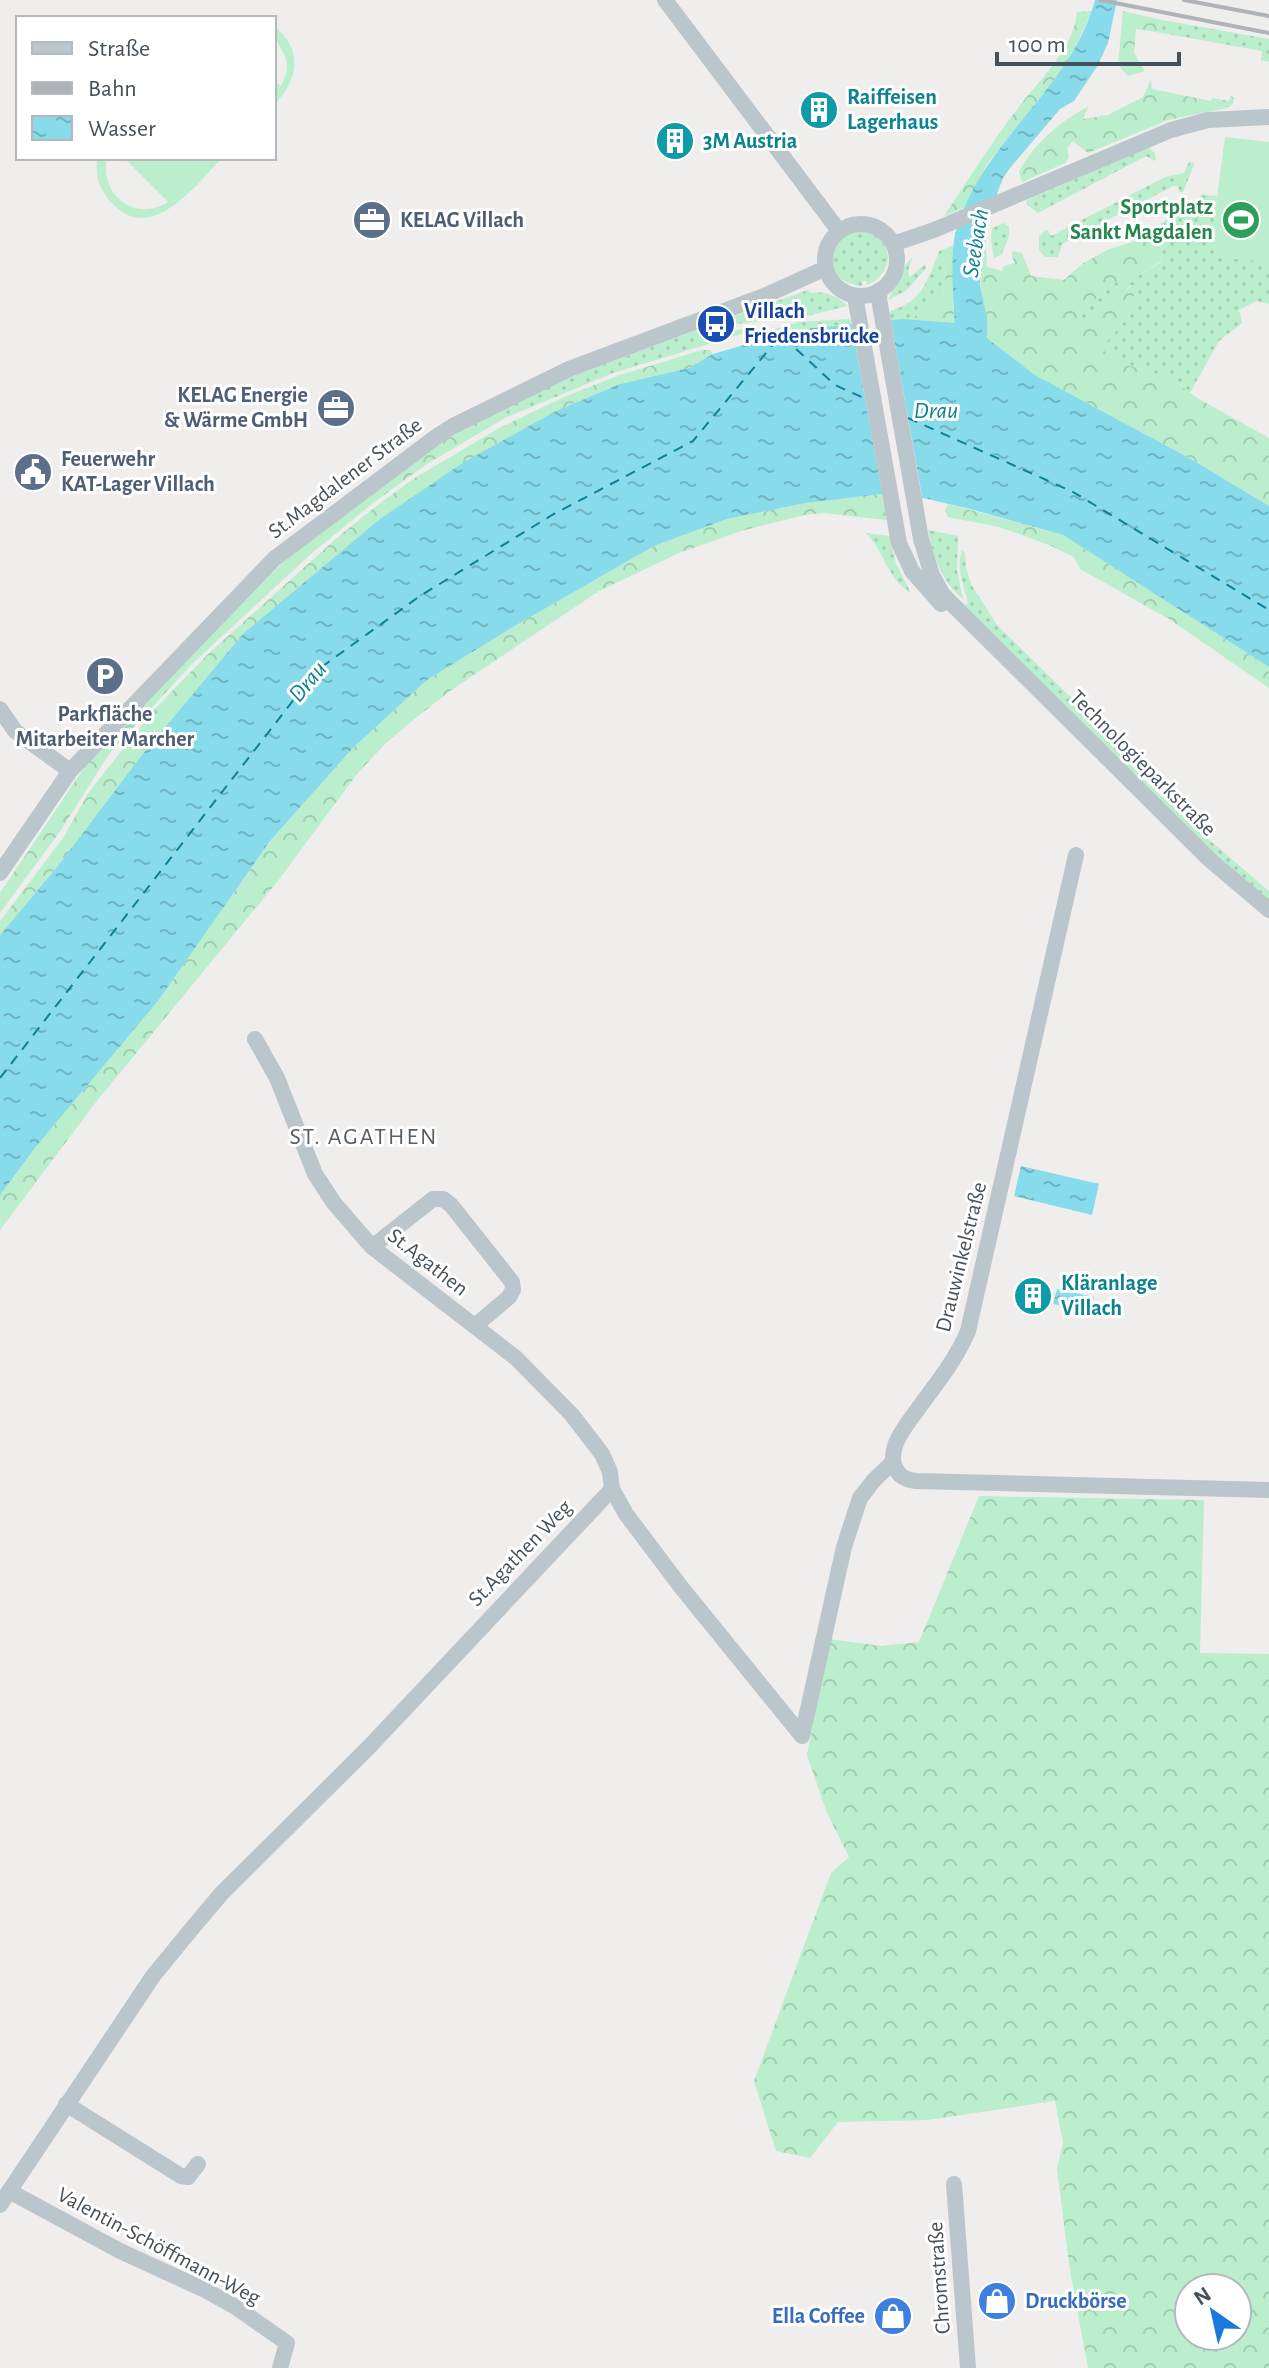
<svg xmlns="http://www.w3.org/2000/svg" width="1269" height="2368" font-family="'Alegreya Sans',sans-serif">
	<defs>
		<pattern id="grass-dots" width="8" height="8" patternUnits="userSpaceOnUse" patternTransform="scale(2)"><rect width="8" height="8" fill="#baeecc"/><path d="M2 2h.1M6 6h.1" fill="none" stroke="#a1ceb1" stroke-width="1.8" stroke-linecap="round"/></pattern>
		<pattern id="forest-crowns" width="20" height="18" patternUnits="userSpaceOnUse" patternTransform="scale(2)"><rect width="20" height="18" fill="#baeecc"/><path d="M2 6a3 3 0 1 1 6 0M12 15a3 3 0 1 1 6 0" fill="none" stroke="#a1ceb1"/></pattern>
		<pattern id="water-ripples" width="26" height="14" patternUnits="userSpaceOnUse" patternTransform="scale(2)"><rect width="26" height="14" fill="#88dbeb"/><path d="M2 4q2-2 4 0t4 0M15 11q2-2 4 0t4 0" fill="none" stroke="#71b4c1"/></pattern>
	</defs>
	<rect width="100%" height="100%" fill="#f0eded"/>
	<!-- grass -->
	<path fill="url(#grass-dots)" d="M1162,20L1269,39V62L1261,60L1262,51L1156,32Z
		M1149,147L1155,153L1156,159L1154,161L1146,156L1038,213L1026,204L1027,200Z
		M1189,162H1193L1194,165L1183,192H1179L1178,186H1173L1062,244L1058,257H1045L1039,250V237L1044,231L1048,230L1051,236L1165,177L1184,173Z
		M1201,195L1217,196L1211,244L1218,257L1269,262V304L1256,301L1239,310L1242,323L1219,341L1190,393L1169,378L1117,362L1101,348L1135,309L1132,285L1084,320L1079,314L1120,278L1138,276L1161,262L1166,220L1194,206Z
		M1003,223L1009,226V236L1002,254L994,258L991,240L992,228Z
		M856,230C892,232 900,270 867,285L866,281H862V286C825,283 821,243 856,230Z
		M942,250L946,273L943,296L910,320H890L889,312C895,309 902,307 908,303C924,294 933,268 939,251Z
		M912,257L908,272L910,277L925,264L926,268L906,291L888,300L904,267Z
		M808,290L811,293C823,290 839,296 847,306L807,316H779L748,323L714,325L715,323Z
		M850,319L851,324L785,331H768L799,322Z
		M702,328L712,332L761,328L613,373L505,418L501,412L495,411L576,375Z
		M928,530L958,536L957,570L963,599C942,582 933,556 928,530Z
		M866,533L890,536L896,564L911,593C888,580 884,551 866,533Z
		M962,550L965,553L966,567L971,584L997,625L1087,713L1145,781L1207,838L1269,891V900L1187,831L950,596L936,568C944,582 952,596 966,605L968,604C965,586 955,569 962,550Z"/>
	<!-- forest -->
	<path fill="url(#forest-crowns)" fill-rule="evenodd" d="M1092,11L1068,63L987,164L964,208L944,216C967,181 990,145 1015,112C1037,81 1073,52 1077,12Z
		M1123,11L1162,20L1156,32L1136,29L1134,53L1145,71L1128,76L1118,65Z
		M1151,79L1152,89L1211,101L1212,98L1229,101L1231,96L1234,98L1233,104L1227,108L1168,120L1088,153L1073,141L1067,148L1069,158L1065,163L1022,182L1019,172C1033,144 1062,120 1089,106L1083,119L1108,115L1143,97Z
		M1166,220L1161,261L1138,276L1120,278L1079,314L1084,319L1133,285L1135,309L1101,348L1117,362L1169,378L1199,399L1269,438V506L1191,459L1035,375L987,338C988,303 971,267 982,232L985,231L987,267L1002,271L1004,266L1015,263L1012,257V251L1022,253L1031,276L1064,280L1082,264L1107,250L1141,239Z
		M954,245L953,305L956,324L910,320L943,296L946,273L942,250Z
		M702,350H710L713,354L689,368L620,384L556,411L464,462L58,866L0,935V921L63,838L89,792L153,711L207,655L338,537L375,507L413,479L501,427L564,397L617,376Z
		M495,411L502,412L505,418L427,464L373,503L312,553L191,665L109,754L61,830L0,913V893L84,768L212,628L296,551L444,441Z
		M882,494L887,520L823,513L805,515L741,531L679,553L599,591L450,691L413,720L385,744L357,774L277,882L96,1102L0,1230V1195L35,1148L158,1001L270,841L353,748L427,680L513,627L654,546L727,519L806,503Z
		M948,504L1063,535L1269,667V688L1169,619L1080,569L1074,557L1049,545L999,527L948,517L945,511Z
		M979,1496L1204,1500L1200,1653L1269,1654V2368H1088L1070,2271L1057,2169L1063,2142L1055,2101L928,2120L838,2122L810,2158L776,2151L754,2081L831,1873L849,1857L827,1813L807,1755L829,1639L881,1646L919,1642ZM1189,2288H1237V2336H1189Z"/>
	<!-- pitch -->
	<path fill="#baeecc" d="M274,26C304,49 298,81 274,105V81L281,86C298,55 274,51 274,26Z
		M1225,137L1269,142V262L1218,257L1211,244Z
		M98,158H107C99,195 136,223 168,202L124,158H222C196,185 151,246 112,203C100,191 94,175 98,158Z"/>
	<!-- water -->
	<path fill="url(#water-ripples)" d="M1095,0H1117L1108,43L1098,65L1074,101L1060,109L1010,168L1003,178L979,242L980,285L987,318V338L1035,375L1191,459L1269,506V667L1063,535L970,509L898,492L806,503L727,519L654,546L513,627L427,680L353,748L270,841L158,1001L35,1148L0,1195V935L58,866L142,755L243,634L380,519L464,462L556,411L620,384L689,368L713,354L764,339H782L785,331L902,319L955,323C953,302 950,250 956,231C982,139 1070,92 1095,0Z
		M1021,1166L1099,1184L1092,1215L1014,1196Z
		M1057,1289L1094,1297L1090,1312L1053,1304Z"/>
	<!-- pier -->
	<path fill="#f0eded" d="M890,316L923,502L897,496L883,498L851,320Z"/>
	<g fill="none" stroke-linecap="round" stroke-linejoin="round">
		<!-- ferry -->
		<path stroke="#0d8196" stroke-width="2" stroke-dasharray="10 8" stroke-linecap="butt" d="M908,418L1073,492L1269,610
			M0,1078L316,671L420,596L552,515L693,441L781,335L835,385L866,399"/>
		<!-- minor -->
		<path stroke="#bbc5cc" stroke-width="16" d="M665,0L839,231
			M825 260a36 36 0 1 1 72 0a36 36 0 1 1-72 0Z
			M893,244L934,230L1171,130L1208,120L1269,117
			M880,290L879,299L921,539L932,575L943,595L1210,860L1269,910
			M855,296L899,543L912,571L941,604
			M0,709L15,731L70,771
			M1076,855L968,1331C956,1360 936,1384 918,1409C910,1420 899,1433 895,1446C889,1465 897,1479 916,1481L1269,1490
			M0,873L70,771L274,559L436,437L453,426L569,369L764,296L826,268
			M255,1039L277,1078L315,1174L334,1203L372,1247L516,1358L572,1415L602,1454L610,1472L612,1489L626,1514L681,1587L802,1736
			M372,1247L433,1199H443L451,1205L512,1282L513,1290L509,1297L476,1325
			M802,1736L844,1547L860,1498L874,1480L893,1462
			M66,2104L181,2176L188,2177L198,2164
			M954,2184L968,2368
			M9,2191L120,2251L205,2290L234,2306L287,2343L280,2368
			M0,2205L153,1976L194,1926L222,1893L369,1747L612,1489"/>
		<!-- rail -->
		<path stroke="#afb2b7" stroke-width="4" d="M1100,0L1269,33
			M1184,0L1269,16"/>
	</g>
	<!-- icons -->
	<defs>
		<symbol id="building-disc" viewBox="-11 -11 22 22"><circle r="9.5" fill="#0f9aa8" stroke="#fff"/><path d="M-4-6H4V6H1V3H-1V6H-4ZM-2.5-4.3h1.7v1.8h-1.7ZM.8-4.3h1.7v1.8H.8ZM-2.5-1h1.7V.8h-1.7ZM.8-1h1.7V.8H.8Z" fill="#fff"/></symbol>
		<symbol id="office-disc" viewBox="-11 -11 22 22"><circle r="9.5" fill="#5c6f8a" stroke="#fff"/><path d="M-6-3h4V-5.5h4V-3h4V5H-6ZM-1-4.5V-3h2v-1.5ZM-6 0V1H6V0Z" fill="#fff"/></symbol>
		<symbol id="stadium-disc" viewBox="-11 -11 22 22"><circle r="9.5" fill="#2e9e5b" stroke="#fff"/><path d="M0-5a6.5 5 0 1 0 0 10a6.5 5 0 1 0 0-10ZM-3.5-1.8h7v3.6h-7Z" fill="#fff"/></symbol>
		<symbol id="bus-disc" viewBox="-11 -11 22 22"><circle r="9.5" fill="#1a4fb4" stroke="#fff"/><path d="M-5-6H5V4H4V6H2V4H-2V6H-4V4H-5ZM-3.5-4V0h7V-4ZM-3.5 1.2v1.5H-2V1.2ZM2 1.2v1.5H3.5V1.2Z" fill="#fff"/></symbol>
		<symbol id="civic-disc" viewBox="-11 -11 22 22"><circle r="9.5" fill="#5c6f8a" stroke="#fff"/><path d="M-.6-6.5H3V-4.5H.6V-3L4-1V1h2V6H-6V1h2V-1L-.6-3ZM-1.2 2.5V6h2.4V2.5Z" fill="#fff"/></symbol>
		<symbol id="parking-disc" viewBox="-11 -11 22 22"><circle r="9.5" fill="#5c6f8a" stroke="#fff"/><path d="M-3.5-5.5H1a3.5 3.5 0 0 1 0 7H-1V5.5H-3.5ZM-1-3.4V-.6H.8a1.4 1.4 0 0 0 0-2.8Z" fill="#fff"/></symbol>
		<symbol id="shop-disc" viewBox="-11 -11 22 22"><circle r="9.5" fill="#3f7fe0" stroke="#fff"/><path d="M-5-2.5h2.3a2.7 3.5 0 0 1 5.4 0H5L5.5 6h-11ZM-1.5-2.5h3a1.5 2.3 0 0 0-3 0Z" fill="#fff"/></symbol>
	</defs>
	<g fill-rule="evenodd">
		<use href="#building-disc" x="797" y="88" width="44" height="44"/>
		<use href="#building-disc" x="653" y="119" width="44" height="44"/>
		<use href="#office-disc" x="350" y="198" width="44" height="44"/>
		<use href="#stadium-disc" x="1219" y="198" width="44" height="44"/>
		<use href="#bus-disc" x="694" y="302" width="44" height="44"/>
		<use href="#office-disc" x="314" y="386" width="44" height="44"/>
		<use href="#civic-disc" x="11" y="450" width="44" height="44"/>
		<use href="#parking-disc" x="83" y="654" width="44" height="44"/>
		<use href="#building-disc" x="1011" y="1274" width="44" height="44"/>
		<use href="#shop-disc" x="975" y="2279" width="44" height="44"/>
		<use href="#shop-disc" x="871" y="2294" width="44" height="44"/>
	</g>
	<g text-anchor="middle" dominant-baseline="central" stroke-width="6" stroke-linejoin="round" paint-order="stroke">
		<!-- culture labels -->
		<g font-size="22" font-weight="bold" fill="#0d838f" stroke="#fff" text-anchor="start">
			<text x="847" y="97">Raiffeisen<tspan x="847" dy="25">Lagerhaus</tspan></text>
			<text x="703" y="141">3M Austria</text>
			<text x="1061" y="1283">Kläranlage<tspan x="1061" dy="25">Villach</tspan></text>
		</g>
		<!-- leisure labels -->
		<g font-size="22" font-weight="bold" fill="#27864d" stroke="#fff" text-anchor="end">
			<text x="1213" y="207">Sportplatz<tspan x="1213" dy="25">Sankt Magdalen</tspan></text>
		</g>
		<!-- service labels -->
		<g font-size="22" font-weight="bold" fill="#4e5e75" stroke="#fff" text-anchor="start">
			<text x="400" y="220">KELAG Villach</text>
			<text x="308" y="395" text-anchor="end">KELAG Energie<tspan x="308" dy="25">&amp; Wärme GmbH</tspan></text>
			<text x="61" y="459">Feuerwehr<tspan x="61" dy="25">KAT-Lager Villach</tspan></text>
			<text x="105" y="714" text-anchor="middle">Parkfläche<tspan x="105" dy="25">Mitarbeiter Marcher</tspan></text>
		</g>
		<!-- transit labels -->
		<g font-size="22" font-weight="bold" fill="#164399" stroke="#fff" text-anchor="start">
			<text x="744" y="311">Villach<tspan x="744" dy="25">Friedensbrücke</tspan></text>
		</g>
		<!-- street labels -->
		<g font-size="22" fill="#45515a" stroke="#fff">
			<text transform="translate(345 478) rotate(-37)">St.Magdalener Straße</text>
			<text transform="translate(1143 763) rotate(45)">Technologieparkstraße</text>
			<text transform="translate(961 1257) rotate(-76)">Drauwinkelstraße</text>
			<text transform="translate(428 1262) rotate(38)">St.Agathen</text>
			<text transform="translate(520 1553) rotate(-46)">St.Agathen Weg</text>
			<text transform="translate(159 2246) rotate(28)">Valentin-Schöffmann-Weg</text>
			<text transform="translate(939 2278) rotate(-94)">Chromstraße</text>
		</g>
		<!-- shop labels -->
		<g font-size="22" font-weight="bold" fill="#366cbe" stroke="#fff" text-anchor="start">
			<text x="1025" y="2301">Druckbörse</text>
			<text x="865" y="2316" text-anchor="end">Ella Coffee</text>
		</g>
		<!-- water labels -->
		<g font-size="24" font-style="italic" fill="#0d8196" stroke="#fff">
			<text transform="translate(976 243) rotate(-81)">Seebach</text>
			<text x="936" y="411">Drau</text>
			<text transform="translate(308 682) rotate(-50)">Drau</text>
		</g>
		<!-- neighbourhood labels -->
		<g font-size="24" letter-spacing="2" fill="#595e62" stroke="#fff">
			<text x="364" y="1137">ST. AGATHEN</text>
		</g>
	</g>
	<!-- legend -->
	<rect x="16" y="16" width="260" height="144" fill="#ffffff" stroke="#b5b9bd" stroke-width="2"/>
	<rect x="32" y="42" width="40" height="12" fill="#bbc5cc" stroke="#b5b9bd" stroke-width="2"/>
	<text x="88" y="56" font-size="24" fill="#45515a">Straße</text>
	<rect x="32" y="82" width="40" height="12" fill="#afb2b7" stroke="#b5b9bd" stroke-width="2"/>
	<text x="88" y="96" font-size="24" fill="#45515a">Bahn</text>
	<rect x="32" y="116" width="40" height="24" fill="url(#water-ripples)" stroke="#b5b9bd" stroke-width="2"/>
	<text x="88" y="136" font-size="24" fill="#45515a">Wasser</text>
	<!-- north arrow -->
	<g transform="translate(1213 2312) rotate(326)"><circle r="38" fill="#ffffff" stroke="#b5b9bd" stroke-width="2"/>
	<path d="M0-6L14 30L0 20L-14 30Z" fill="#1a79dc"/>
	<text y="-12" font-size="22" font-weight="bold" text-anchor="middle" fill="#45515a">N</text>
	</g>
	<!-- scale -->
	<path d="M997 52v12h182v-12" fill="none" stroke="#45515a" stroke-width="4"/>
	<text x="1009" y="52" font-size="24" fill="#45515a" stroke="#ffffff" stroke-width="6" paint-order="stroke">100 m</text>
</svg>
